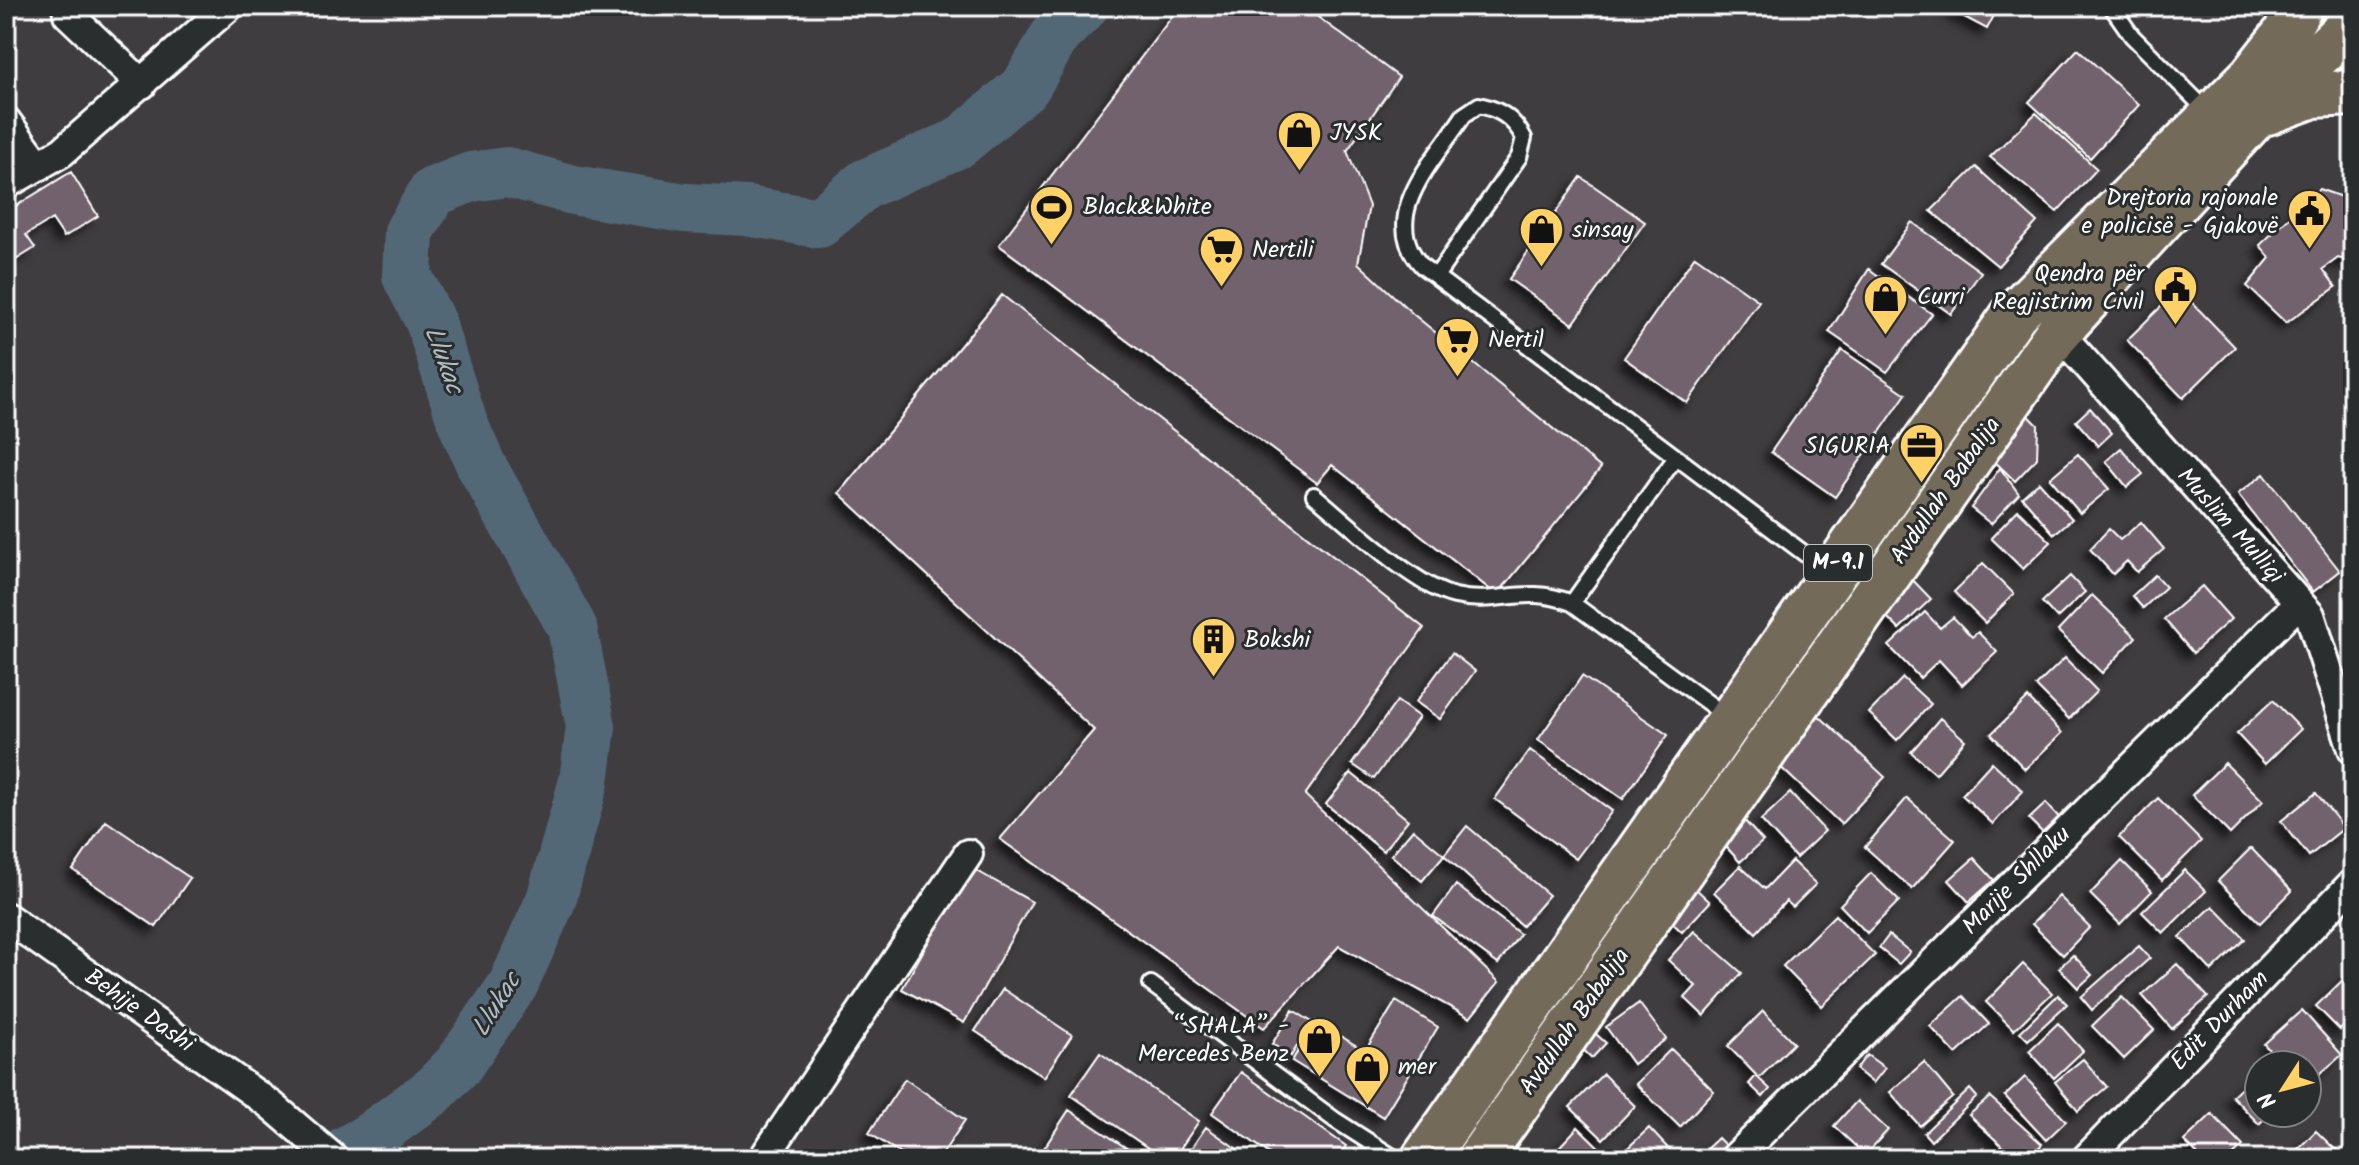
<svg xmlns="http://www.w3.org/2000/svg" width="2359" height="1165" font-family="Kalam,sans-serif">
	<defs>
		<filter id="shadow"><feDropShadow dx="-7" dy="7" stdDeviation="4" flood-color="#0009"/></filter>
	</defs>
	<rect width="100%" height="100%" fill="#403d41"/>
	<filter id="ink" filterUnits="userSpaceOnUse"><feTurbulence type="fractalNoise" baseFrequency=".0125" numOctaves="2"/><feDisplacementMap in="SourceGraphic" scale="16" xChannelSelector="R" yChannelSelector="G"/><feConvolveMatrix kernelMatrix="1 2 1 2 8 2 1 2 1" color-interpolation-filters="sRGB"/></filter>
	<g filter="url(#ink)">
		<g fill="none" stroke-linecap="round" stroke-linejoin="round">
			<!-- river -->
			<path stroke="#526776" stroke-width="50" d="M332,1159L369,1138L432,1092L459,1064L513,985L551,900L584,781L591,727L572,627L481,465L463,424L430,321L407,276L409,232L433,192L471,177L507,172L573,190L685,208L747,211L819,223L865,184L959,143L1026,86L1056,34L1084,6"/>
		</g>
		<!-- building -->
		<path fill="#72626d" stroke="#fff" stroke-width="2" filter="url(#shadow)" d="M1180,6H1303L1399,77L1347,151L1369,206L1358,263L1413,314L1601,468L1497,595L1332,465L1317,483L999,245Z
			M1952,6H1999L1987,29L1951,10Z
			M2078,49L2139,105L2090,158L2029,102Z
			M2036,113L2097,169L2057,212L1990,157Z
			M1976,167L2037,222L1998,266L1931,211Z
			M71,172L98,216L64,237L52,219L26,235L35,248L6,266V212Z
			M1581,177L1645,222L1573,324L1509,279Z
			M2319,189L2353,201V262L2338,258L2323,269L2336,287L2286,323L2247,286L2270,258L2260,245Z
			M1912,222L1981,272L1951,314L1881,264Z
			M1695,256L1759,301L1687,403L1624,358Z
			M1869,269L1932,314L1887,372L1829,332Z
			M2179,289L2235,347L2183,398L2127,340Z
			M1002,295L1424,628L1305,795L1499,982L1470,1018L1339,946L1264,1028L1000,839L1094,730L839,493Z
			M1842,350L1906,394L1835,497L1771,452Z
			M2090,408L2112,433L2098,446L2076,421Z
			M2026,413L2038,425L2037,458L2015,481L1987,454Z
			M2121,448L2143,474L2127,487L2106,461Z
			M2078,454L2109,489L2080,513L2050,478Z
			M2000,468L2019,494L1991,524L1971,508Z
			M2264,474L2340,571L2313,592L2238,494Z
			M2039,482L2072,519L2054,534L2022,497Z
			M2018,510L2051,542L2023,569L1991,538Z
			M2141,522L2164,549L2137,572L2127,561L2113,574L2090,549L2109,529L2120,540Z
			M1983,563L2014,594L1985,623L1954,592Z
			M1907,574L1931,599L1899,629L1875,605Z
			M2155,575L2166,587L2143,608L2132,596Z
			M2070,576L2085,592L2057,618L2042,602Z
			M2202,586L2231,619L2193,653L2164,619Z
			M2092,595L2136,637L2102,673L2058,631Z
			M1925,612L1940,628L1953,617L1972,637L1978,632L1997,652L1962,685L1939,660L1920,678L1889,646Z
			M1452,653L1475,671L1440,719L1416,702Z
			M2065,658L2097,691L2069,719L2036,686Z
			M1582,676L1668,735L1623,799L1538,740Z
			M1903,678L1931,704L1897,740L1869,713Z
			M2028,698L2062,733L2025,769L1991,734Z
			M2273,700L2301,729L2265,764L2237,734Z
			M1397,701L1419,717L1374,779L1352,764Z
			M1816,713L1885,777L1841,824L1772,759Z
			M1940,718L1965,740L1936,774L1911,752Z
			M1530,750L1612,811L1576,859L1495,799Z
			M1992,762L2023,791L1993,824L1962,795Z
			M2225,763L2263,801L2230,834L2192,795Z
			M1351,773L1408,820L1383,851L1326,804Z
			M1790,793L1825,831L1796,858L1761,820Z
			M2316,793L2344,828L2309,856L2281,821Z
			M1907,798L1955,840L1912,889L1865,847Z
			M2158,798L2201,841L2162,880L2119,837Z
			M2046,803L2064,823L2048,838L2029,819Z
			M1743,819L1763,841L1740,862L1720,840Z
			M106,821L190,878L156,927L73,870Z
			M1467,826L1549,895L1522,926L1444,855Z
			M1413,829L1444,855L1422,881L1391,855Z
			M2251,848L2292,891L2260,923L2218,881Z
			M1974,858L1994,880L1969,902L1949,880Z
			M1792,861L1816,884L1793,907L1786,901L1756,933L1714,892L1740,866L1765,889Z
			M2122,861L2152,891L2120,924L2090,894Z
			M970,867L1032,902L964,1023L902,989Z
			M2185,870L2206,891L2163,933L2142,912Z
			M1871,873L1899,901L1867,933L1840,905Z
			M1456,885L1520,934L1498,964L1433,916Z
			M1692,885L1710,902L1682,932L1664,915Z
			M2059,896L2090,927L2063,955L2032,924Z
			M2213,906L2245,939L2212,971L2180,937Z
			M1835,915L1875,955L1822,1006L1783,966Z
			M1694,931L1742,973L1704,1016L1685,998L1696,986L1668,960Z
			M1889,935L1910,952L1899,964L1879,948Z
			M2139,946L2150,958L2092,1010L2081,997Z
			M2073,955L2092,975L2078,988L2059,968Z
			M2023,964L2052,993L2014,1030L1986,1002Z
			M2177,964L2208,997L2172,1029L2142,995Z
			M2353,970V1018L2340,1030L2316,1006Z
			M1003,989L1072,1035L1044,1077L975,1031Z
			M2058,995L2067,1004L2028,1040L2020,1032Z
			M1963,996L1989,1024L1956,1054L1930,1026Z
			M2122,997L2154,1030L2124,1059L2092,1026Z
			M1396,1001L1438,1027L1383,1117L1292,1061L1316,1021L1365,1051Z
			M1639,1003L1666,1039L1633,1064L1606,1027Z
			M1293,1010L1312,1022L1291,1056L1272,1044Z
			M2302,1010L2342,1055L2307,1085V1065H2283L2264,1044Z
			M1763,1011L1794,1043L1759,1078L1728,1046Z
			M2058,1023L2083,1051L2054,1078L2029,1051Z
			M1587,1026L1606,1043L1592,1058L1574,1041Z
			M1671,1049L1714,1091L1680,1127L1636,1084Z
			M1100,1053L1199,1121L1173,1159H1164L1071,1095Z
			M1867,1055L1885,1068L1873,1083L1856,1069Z
			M2083,1059L2107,1087L2078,1111L2055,1082Z
			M1924,1062L1953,1097L1920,1126L1890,1092Z
			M2259,1070V1113H2270L2259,1124L2232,1096Z
			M1241,1072L1346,1146L1337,1159H1277L1212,1113Z
			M1603,1074L1635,1106L1603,1139L1570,1107Z
			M1756,1076L1770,1089L1763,1097L1749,1084Z
			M2025,1077L2066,1121L2046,1140L2005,1096Z
			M905,1079L965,1120L939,1159L923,1156L909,1159L869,1133Z
			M1970,1089L1977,1097L1931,1141L1924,1133Z
			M1990,1097L2042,1144L2029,1159H2016L1969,1115Z
			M1857,1101L1888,1130L1865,1155L1834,1126Z
			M1069,1110L1143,1159H1037Z
			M2212,1114L2243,1146L2229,1159H2202L2184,1141Z
			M1206,1127L1251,1159H1184Z
			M1578,1127L1611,1159H1548Z
			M1649,1128L1678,1159H1616Z
			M2316,1131L2345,1159L2289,1158Z
			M1718,1138L1733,1153L1726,1159H1710L1703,1152Z"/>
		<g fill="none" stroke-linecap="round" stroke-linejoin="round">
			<defs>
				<path id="service" d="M2111,6L2132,36L2208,112
					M1437,275L1519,157L1524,138C1513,118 1501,110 1479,105L1464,115C1435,160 1376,216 1422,266L1829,572
					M1314,495C1348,523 1415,587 1455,596C1499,606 1523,584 1572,603L1726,716
					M1572,603L1676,457
					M1151,984L1335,1120L1396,1159"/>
				<path id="minor" d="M67,6L68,14L142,84
					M6,121L39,166
					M6,184L62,152L229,6
					M2058,332L2310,615L2353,749
					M6,917L271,1105L334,1159
					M763,1159L968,854
					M1734,1159L2299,603
					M2086,1159L2353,883"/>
				<path id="primary" d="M2267,112L2313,95L2353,93
					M1424,1159L2015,313L2252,76L2285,34L2300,6
					M1479,1159L2058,332L2254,118L2353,22"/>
			</defs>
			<!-- service casing -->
			<use href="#service" stroke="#fff" stroke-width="20"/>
			<!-- minor casing -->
			<use href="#minor" stroke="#fff" stroke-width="34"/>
			<!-- primary casing -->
			<use href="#primary" stroke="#fff" stroke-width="50"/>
			<!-- service -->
			<use href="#service" stroke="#2a2d2e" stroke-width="14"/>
			<!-- minor -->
			<use href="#minor" stroke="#2a2d2e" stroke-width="28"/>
			<!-- primary -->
			<use href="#primary" stroke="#736b5a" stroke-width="44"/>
		</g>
	</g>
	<!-- icons -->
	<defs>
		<symbol id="shop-pin" viewBox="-11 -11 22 30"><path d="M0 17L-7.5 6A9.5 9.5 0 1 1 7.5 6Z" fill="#ffd166" stroke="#2a2d2e"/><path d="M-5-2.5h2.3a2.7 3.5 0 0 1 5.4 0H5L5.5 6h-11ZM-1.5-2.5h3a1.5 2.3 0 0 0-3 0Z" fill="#111"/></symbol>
		<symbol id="stadium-pin" viewBox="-11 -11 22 30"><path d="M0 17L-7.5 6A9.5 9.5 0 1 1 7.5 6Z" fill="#ffd166" stroke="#2a2d2e"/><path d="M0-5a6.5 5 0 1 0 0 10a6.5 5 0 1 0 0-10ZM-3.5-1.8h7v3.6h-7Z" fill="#111"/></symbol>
		<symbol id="civic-pin" viewBox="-11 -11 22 30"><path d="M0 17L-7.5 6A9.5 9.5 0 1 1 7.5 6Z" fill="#ffd166" stroke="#2a2d2e"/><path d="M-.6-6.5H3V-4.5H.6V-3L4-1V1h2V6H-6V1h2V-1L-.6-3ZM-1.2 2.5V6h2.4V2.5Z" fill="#111"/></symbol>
		<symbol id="supermarket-pin" viewBox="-11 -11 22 30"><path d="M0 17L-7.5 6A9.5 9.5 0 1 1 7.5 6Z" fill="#ffd166" stroke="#2a2d2e"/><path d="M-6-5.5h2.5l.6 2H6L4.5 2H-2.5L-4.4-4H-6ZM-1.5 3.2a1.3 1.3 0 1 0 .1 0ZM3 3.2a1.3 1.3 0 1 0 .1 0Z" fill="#111"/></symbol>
		<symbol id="office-pin" viewBox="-11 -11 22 30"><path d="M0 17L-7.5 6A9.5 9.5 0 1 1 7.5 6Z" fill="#ffd166" stroke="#2a2d2e"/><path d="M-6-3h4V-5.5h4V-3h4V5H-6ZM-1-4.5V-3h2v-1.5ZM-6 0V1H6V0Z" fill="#111"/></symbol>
		<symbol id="building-pin" viewBox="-11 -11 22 30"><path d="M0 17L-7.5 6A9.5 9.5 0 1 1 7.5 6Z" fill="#ffd166" stroke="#2a2d2e"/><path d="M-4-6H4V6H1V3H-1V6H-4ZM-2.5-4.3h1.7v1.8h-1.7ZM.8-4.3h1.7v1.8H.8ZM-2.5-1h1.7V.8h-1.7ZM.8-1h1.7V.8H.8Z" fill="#111"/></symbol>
	</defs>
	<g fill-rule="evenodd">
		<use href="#shop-pin" x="1274" y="108" width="51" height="69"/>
		<use href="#stadium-pin" x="1026" y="182" width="51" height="69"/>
		<use href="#civic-pin" x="2284" y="186" width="51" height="69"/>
		<use href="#shop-pin" x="1516" y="204" width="51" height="69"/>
		<use href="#supermarket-pin" x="1196" y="224" width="51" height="69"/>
		<use href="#civic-pin" x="2150" y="262" width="51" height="69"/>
		<use href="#shop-pin" x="1860" y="272" width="51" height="69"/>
		<use href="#supermarket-pin" x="1432" y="314" width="51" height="69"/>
		<use href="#office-pin" x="1896" y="420" width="51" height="69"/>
		<use href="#building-pin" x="1188" y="614" width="51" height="69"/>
		<use href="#shop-pin" x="1294" y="1014" width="51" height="69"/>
		<use href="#shop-pin" x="1342" y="1042" width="51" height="69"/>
	</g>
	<g text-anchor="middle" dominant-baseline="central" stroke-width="6" stroke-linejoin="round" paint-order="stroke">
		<!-- shield labels -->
		<rect fill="#2a2d2e" stroke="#bfc0c0" stroke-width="2" x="1804" y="545" width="68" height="36" rx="6"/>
		<g font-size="22" font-weight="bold" fill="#fff">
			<text x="1838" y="563">M-9.1</text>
		</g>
		<!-- poi labels -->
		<g font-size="24" fill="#fff" stroke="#2a2d2e" text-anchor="start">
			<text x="1330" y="133">JYSK</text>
			<text x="2278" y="198" text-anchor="end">Drejtoria rajonale<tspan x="2278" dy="28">e policisë - Gjakovë</tspan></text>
			<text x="1083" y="207">Black&amp;White</text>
			<text x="1572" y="230">sinsay</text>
			<text x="1252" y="250">Nertili</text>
			<text x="2144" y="274" text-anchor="end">Qendra për<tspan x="2144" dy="28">Regjistrim Civil</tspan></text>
			<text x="1917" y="297">Curri</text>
			<text x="1488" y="340">Nertil</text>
			<text x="1890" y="446" text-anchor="end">SIGURIA</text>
			<text x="1244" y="640">Bokshi</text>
			<text x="1289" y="1026" text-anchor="end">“SHALA” -<tspan x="1289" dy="28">Mercedes Benz</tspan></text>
			<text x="1398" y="1067">mer</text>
		</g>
		<!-- street labels -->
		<g font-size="24" fill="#fff" stroke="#2a2d2e">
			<text transform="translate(1946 491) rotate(-55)">Avdullah Babalija</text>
			<text transform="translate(2230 526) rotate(48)">Muslim Mulliqi</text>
			<text transform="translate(2017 881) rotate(-45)">Marije Shllaku</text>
			<text transform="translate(139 1011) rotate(35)">Behije Dashi</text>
			<text transform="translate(2220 1021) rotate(-46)">Edit Durham</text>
			<text transform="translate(1575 1022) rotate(-55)">Avdullah Babalija</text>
		</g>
		<!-- water labels -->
		<g font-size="26" font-style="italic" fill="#b1bbc1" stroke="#2a2d2e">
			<text transform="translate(443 360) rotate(70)">Llukac</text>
			<text transform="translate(497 1005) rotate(-58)">Llukac</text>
		</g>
	</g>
	<!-- margin -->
	<rect width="2359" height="1165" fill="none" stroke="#2a2d2e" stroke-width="32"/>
	<rect x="16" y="16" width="2327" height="1133" fill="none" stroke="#fff" stroke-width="3" filter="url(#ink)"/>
	<!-- north arrow -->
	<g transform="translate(2283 1089) rotate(234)"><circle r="38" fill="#2a2d2e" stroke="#7f8182" stroke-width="2"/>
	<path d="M0-6L14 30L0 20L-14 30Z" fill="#ffd166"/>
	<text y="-12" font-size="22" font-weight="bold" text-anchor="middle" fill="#ffffff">N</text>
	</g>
</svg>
